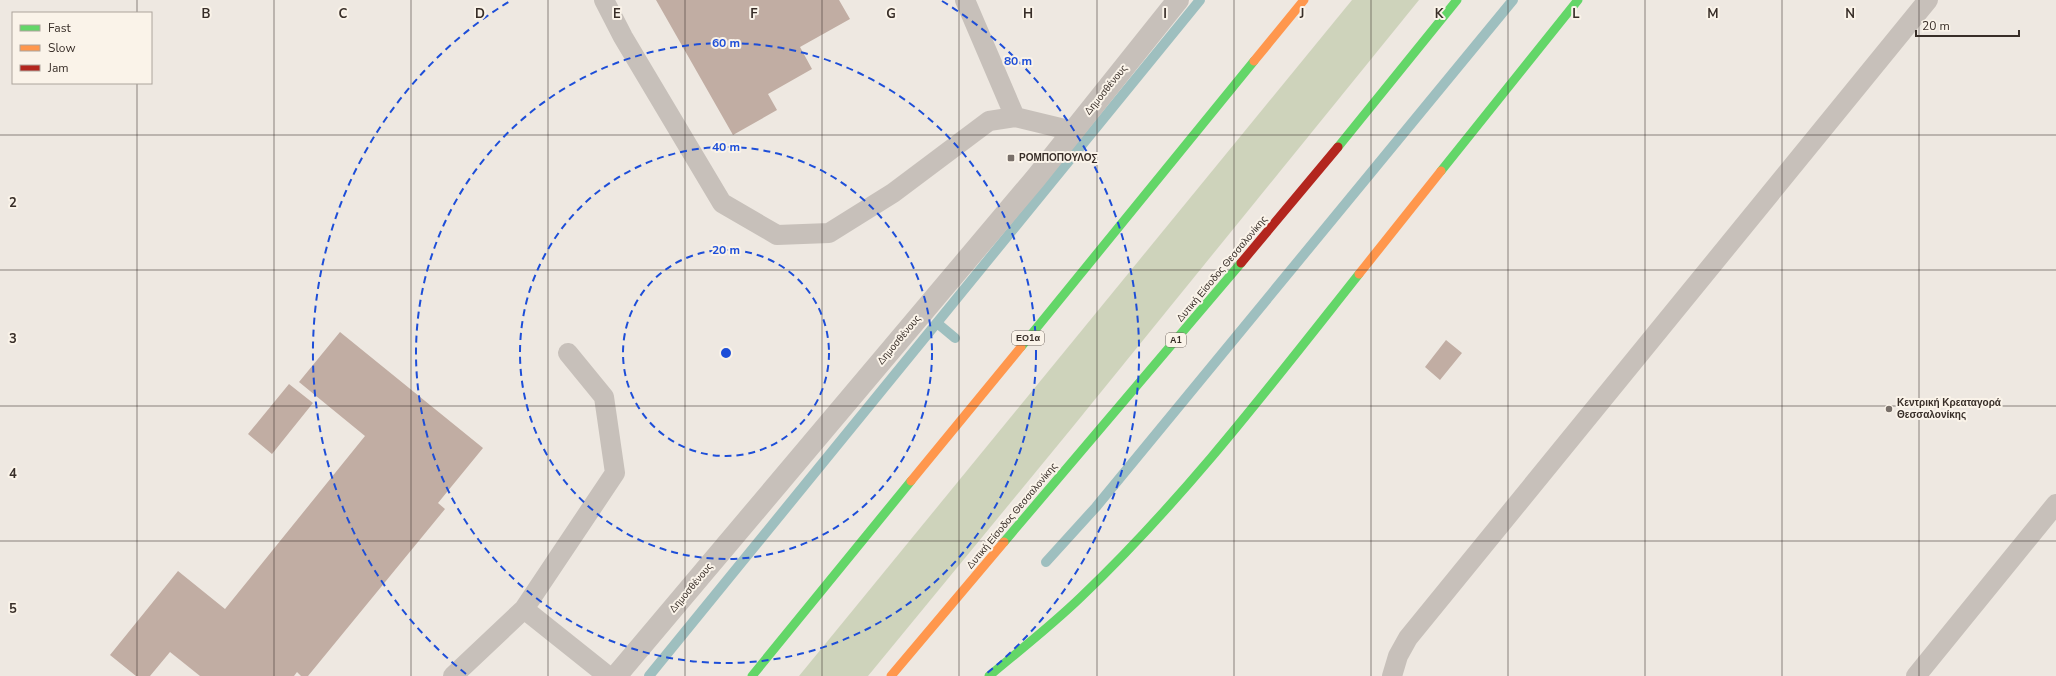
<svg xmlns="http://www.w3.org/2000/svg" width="2056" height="676" font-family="'Nunito Sans',sans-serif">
	<rect width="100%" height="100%" fill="#eee8e1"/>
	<!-- green -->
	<path fill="#ced3bb" d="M1352,0H1419L1071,429L868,676H799Z"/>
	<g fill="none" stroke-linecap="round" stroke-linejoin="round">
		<!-- stream -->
		<path stroke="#9ebfbf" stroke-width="10" d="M937,323L955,338
			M1046,562L1096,507L1513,0
			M649,676L1200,0"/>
	</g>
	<!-- building -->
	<path fill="#c1ada3" d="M656,0H839L850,19L800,47L812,69L768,94L777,110L733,135Z
		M340,332L483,448L438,503L445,509L308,676H301L297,672L294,676H200L170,652L150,676H136L110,655L178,571L225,609L365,436L299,382Z
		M1446,340L1462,353L1440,380L1425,367Z
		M289,384L313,403L272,454L248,434Z"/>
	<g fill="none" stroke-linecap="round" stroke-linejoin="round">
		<!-- lane -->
		<path stroke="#c7c0ba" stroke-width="20" d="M604,0L623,37L722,203L777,235L829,233L893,193L989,121L1015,117L1073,131
			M965,0L1015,117
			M524,609L608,676
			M453,676L524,609L615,473L604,397L568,353
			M1392,676L1398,656L1408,638L1928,0
			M1916,676L2056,504"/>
		<!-- street -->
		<path stroke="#c7c0ba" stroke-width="22" d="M616,676L1035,179L1178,0"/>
		<!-- fast -->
		<path stroke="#63d668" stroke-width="9" d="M1338,147L1457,0
			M1441,171L1578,0
			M1021,347L1254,61
			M1004,542L1241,263
			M752,676L911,481
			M989,676C1020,650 1052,625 1081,597C1184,499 1271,385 1359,274"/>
		<!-- slow -->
		<path stroke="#ff974d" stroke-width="9" d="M1254,61L1304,0
			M1359,274L1441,171
			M911,481L1021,347
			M891,676L1004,542"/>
		<!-- jam -->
		<path stroke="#b3261e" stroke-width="9" d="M1241,263L1338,147"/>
	</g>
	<!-- grid -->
	<path fill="none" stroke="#382e28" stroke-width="1" stroke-opacity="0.55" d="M137,0V13M274,0V676M411,0V676M548,0V676M685,0V676M822,0V676M959,0V676M1097,0V676M1234,0V676M1371,0V676M1508,0V676M1645,0V676M1782,0V676M1919,0V676M137,83V676M0,135H2056M0,270H2056M0,406H2056M0,541H2056"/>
	<!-- distance rings -->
	<g fill="none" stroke="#1d4ed8" stroke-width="2" stroke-dasharray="7 5">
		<circle cx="726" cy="353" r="103"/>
		<circle cx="726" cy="353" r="206"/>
		<circle cx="726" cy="353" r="310"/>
		<path d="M466 674A413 413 0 0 1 510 1M942 1A413 413 0 0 1 986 674"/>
	</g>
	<!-- markers -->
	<g fill="#786f69" stroke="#faf3e9" stroke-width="1.5">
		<rect x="1007" y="154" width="8" height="8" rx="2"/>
		<circle cx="1889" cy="409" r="4"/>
	</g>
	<g text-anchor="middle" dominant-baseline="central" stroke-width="4" stroke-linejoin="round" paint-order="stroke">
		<!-- shield labels -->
		<g fill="#faf3e9" stroke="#726962" stroke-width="1">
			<rect x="1012" y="331" width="32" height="14" rx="3"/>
			<rect x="1166" y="333" width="20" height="14" rx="3"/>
		</g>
		<g font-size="9" font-weight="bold" fill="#382e28">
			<text x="1028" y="338">ΕΟ1α</text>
			<text x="1176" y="340">Α1</text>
		</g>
		<!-- street labels -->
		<g font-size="10" fill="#382e28" stroke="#faf3e9">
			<text transform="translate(1106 90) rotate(-51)">Δημοσθένους</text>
			<text transform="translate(1222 269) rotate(-50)">Δυτική Είσοδος Θεσσαλονίκης</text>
			<text transform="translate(899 340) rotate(-50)">Δημοσθένους</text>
			<text transform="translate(1012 516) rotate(-50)">Δυτική Είσοδος Θεσσαλονίκης</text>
			<text transform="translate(691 588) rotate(-50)">Δημοσθένους</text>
		</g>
		<!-- poi labels -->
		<g font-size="10" font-weight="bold" fill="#382e28" stroke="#faf3e9" text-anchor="start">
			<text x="1019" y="158">ΡΟΜΠΟΠΟΥΛΟΣ</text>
			<text x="1897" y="403">Κεντρική Κρεαταγορά<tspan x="1897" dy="12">Θεσσαλονίκης</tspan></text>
		</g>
	</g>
	<g font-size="13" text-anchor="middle" font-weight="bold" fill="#382e28" stroke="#faf3e9" stroke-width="4" stroke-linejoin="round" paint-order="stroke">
		<text x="206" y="18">B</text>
		<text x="343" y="18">C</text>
		<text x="480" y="18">D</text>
		<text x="617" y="18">E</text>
		<text x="754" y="18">F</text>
		<text x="891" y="18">G</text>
		<text x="1028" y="18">H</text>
		<text x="1165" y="18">I</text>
		<text x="1302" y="18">J</text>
		<text x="1439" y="18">K</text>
		<text x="1576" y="18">L</text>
		<text x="1713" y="18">M</text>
		<text x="1850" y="18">N</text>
		<text x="13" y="207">2</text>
		<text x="13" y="343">3</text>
		<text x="13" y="478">4</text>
		<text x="13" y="613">5</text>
	</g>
	<circle cx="726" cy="353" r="6" fill="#1d4ed8" stroke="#faf3e9" stroke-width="2"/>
	<g font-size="12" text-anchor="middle" font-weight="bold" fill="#1d4ed8" stroke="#faf3e9" stroke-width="4" stroke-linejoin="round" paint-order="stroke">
		<text x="726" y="47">60 m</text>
		<text x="1018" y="65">80 m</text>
		<text x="726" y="151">40 m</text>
		<text x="726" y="254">20 m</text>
	</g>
	<!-- legend -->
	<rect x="12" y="12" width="140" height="72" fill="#faf3e9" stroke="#aca49c"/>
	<rect x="20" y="25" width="20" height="6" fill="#63d668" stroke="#aca49c"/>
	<text x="48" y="32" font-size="12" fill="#382e28">Fast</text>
	<rect x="20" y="45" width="20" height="6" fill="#ff974d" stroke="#aca49c"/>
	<text x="48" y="52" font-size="12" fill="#382e28">Slow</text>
	<rect x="20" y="65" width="20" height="6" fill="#b3261e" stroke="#aca49c"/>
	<text x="48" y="72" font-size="12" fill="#382e28">Jam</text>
	<!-- scale -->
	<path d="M1916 30v6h103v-6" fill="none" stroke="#382e28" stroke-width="2"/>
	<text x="1922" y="30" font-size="12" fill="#382e28" stroke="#faf3e9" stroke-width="3" paint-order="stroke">20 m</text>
</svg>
